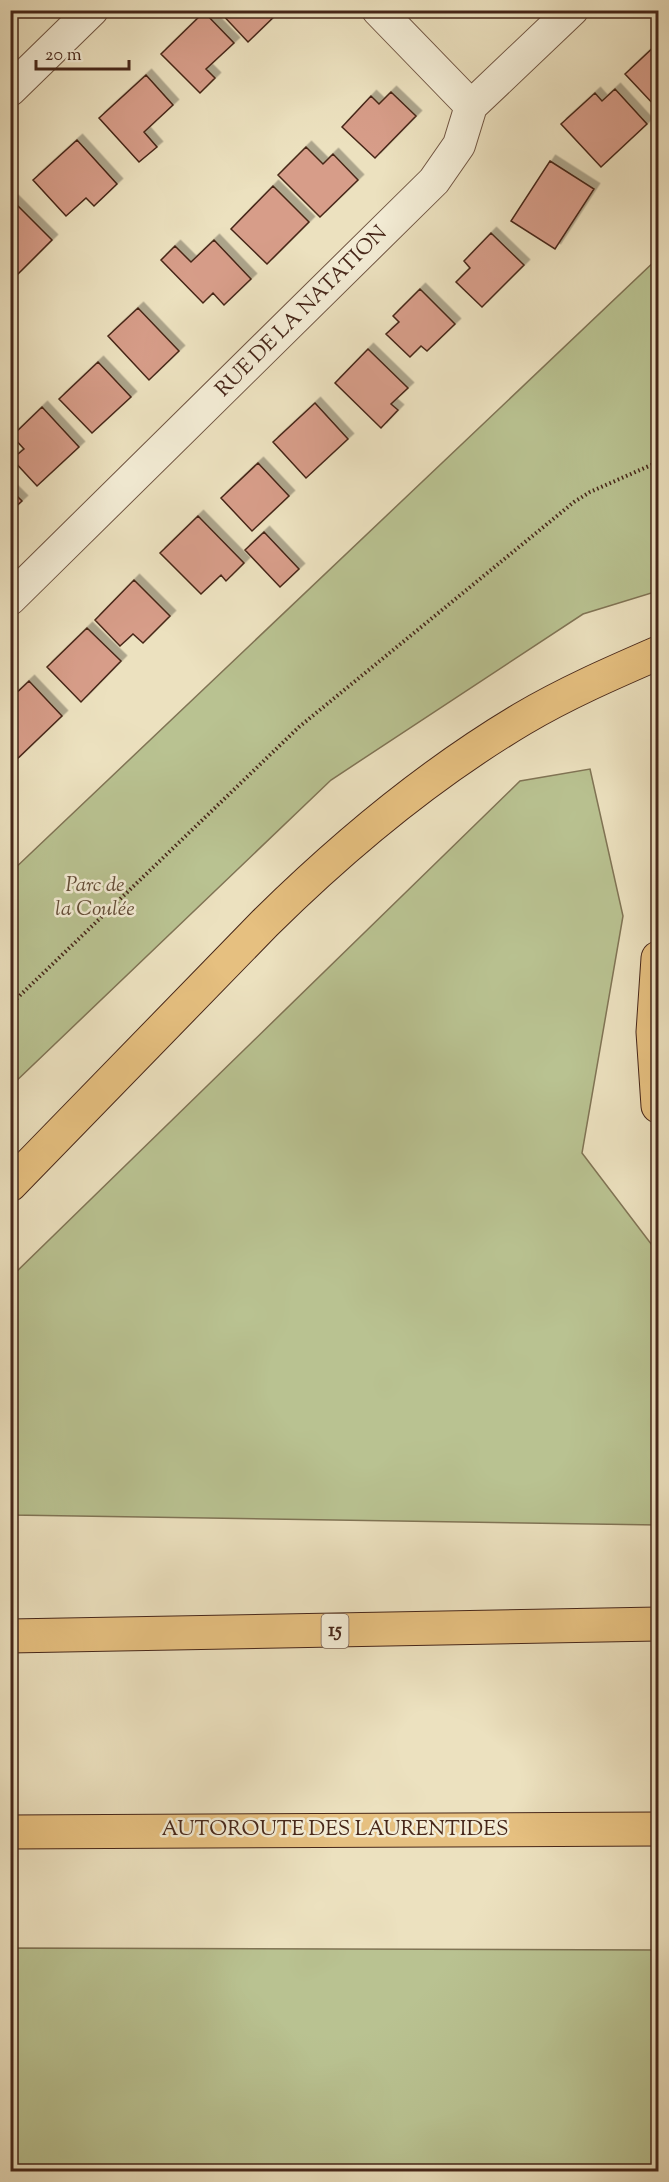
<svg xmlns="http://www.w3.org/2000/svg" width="669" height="2182" font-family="'Sorts Mill Goudy',serif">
	<defs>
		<filter id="shadow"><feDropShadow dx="5.5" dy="-5.5" stdDeviation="0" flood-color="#0004"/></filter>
	</defs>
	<rect width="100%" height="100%" fill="#ece1bf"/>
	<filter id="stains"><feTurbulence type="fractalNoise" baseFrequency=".00333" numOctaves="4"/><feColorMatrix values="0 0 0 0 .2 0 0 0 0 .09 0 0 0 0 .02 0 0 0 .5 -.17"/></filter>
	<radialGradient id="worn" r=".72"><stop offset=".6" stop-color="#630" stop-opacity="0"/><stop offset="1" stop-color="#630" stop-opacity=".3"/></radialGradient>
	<!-- green -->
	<path fill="#b9c291" stroke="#807455" stroke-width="1.5" d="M658,258V591L583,614L331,780L11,1086V872Z
		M590,769L623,916L582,1153L658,1253V1525L11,1515V1277L520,781Z
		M10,1948L658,1950V2171H11Z"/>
	<!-- building -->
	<path fill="#d79d89" stroke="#462619" stroke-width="1.5" filter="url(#shadow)" d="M218,10H281L248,42Z
		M204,12L234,43L206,69L215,78L200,93L161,54Z
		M658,43V105L656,107L625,74Z
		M146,75L173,105L144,132L157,147L139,162L99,118Z
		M615,89L647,124L601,167L561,124L595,93L602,101Z
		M391,92L416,116L375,158L342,127L371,96L379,104Z
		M77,140L117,184L94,206L86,198L66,216L33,180Z
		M306,147L323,164L333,154L358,180L320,217L278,175Z
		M550,161L594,189L555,249L511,221Z
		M273,186L309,222L267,264L231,229Z
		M13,201L52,240L16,276L10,270V204Z
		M491,233L524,265L482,307L456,282L470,268L464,261Z
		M214,240L251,279L224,305L213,293L203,303L161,260L175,246L191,262Z
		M420,289L455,324L427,351L421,346L410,357L386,334L399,322L393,316Z
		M138,308L179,351L149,380L108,336Z
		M368,349L408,388L391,404L398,410L381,428L335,383Z
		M98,362L131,397L92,433L59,399Z
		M315,403L348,439L306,478L273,442Z
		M42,407L79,447L37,486L12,459L24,449L12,436Z
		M258,463L289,496L252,531L221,498Z
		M10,489L22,501L10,512Z
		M198,516L244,563L226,581L221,575L201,594L160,553Z
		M264,532L299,569L280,587L245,550Z
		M134,580L170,616L143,643L133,634L120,646L95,620Z
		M87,628L121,661L81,702L47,667Z
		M29,681L62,716L14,762L10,759V699Z"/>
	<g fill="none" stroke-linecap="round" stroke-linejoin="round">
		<defs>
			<path id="minor" d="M378,10L471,106
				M10,90L92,10
				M10,599L434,181L459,145L471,106L572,10"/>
			<path id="highway" d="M658,958L653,1032L658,1106
				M10,1185L265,923C343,846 428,775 522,719C566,693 612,673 658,653
				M10,1636L658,1624
				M10,1832L658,1829"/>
		</defs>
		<!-- minor casing -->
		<use href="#minor" stroke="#705542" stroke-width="34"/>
		<!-- highway casing -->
		<use href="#highway" stroke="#462619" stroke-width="35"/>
		<!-- path -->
		<path stroke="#462619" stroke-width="4" stroke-dasharray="1.5 3" stroke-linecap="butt" d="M10,1005L299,727L574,502L590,492L658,462"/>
		<!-- minor -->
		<use href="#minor" stroke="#f3ecd5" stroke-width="32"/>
		<!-- highway -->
		<use href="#highway" stroke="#e6c080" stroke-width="33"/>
	</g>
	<g text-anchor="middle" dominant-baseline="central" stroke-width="5" stroke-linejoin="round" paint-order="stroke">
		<!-- shield labels -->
		<rect fill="#f3ecd5" stroke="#7a6151" stroke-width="1.5" x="321.5" y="1614" width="27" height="34" rx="4.5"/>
		<g font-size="20" font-weight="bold" fill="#462619">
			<text x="335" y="1631">15</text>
		</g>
		<!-- street labels -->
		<g font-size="21" fill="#462619" stroke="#f3ecd5">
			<text transform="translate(302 312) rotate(-45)">RUE DE LA NATATION</text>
			<text x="335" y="1830">AUTOROUTE DES LAURENTIDES</text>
		</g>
		<!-- park labels -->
		<g font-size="21" font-style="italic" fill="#634d37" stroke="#f3ecd5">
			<text x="95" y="886">Parc de<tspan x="95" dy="24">la Coulée</tspan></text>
		</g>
	</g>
	<!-- margin -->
	<rect width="669" height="2182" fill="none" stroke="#ece1bf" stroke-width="36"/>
	<rect x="12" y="12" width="645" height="2158" fill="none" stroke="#462619" stroke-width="3"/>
	<rect x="18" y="18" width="633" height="2146" fill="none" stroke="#462619" stroke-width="1.5"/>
	<!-- scale -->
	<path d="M36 60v9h93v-9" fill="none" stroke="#462619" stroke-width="3"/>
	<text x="45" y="60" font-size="18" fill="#462619" stroke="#f3ecd5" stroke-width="4.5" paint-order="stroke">20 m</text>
	<rect width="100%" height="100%" filter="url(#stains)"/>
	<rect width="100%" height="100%" fill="url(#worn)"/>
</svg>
